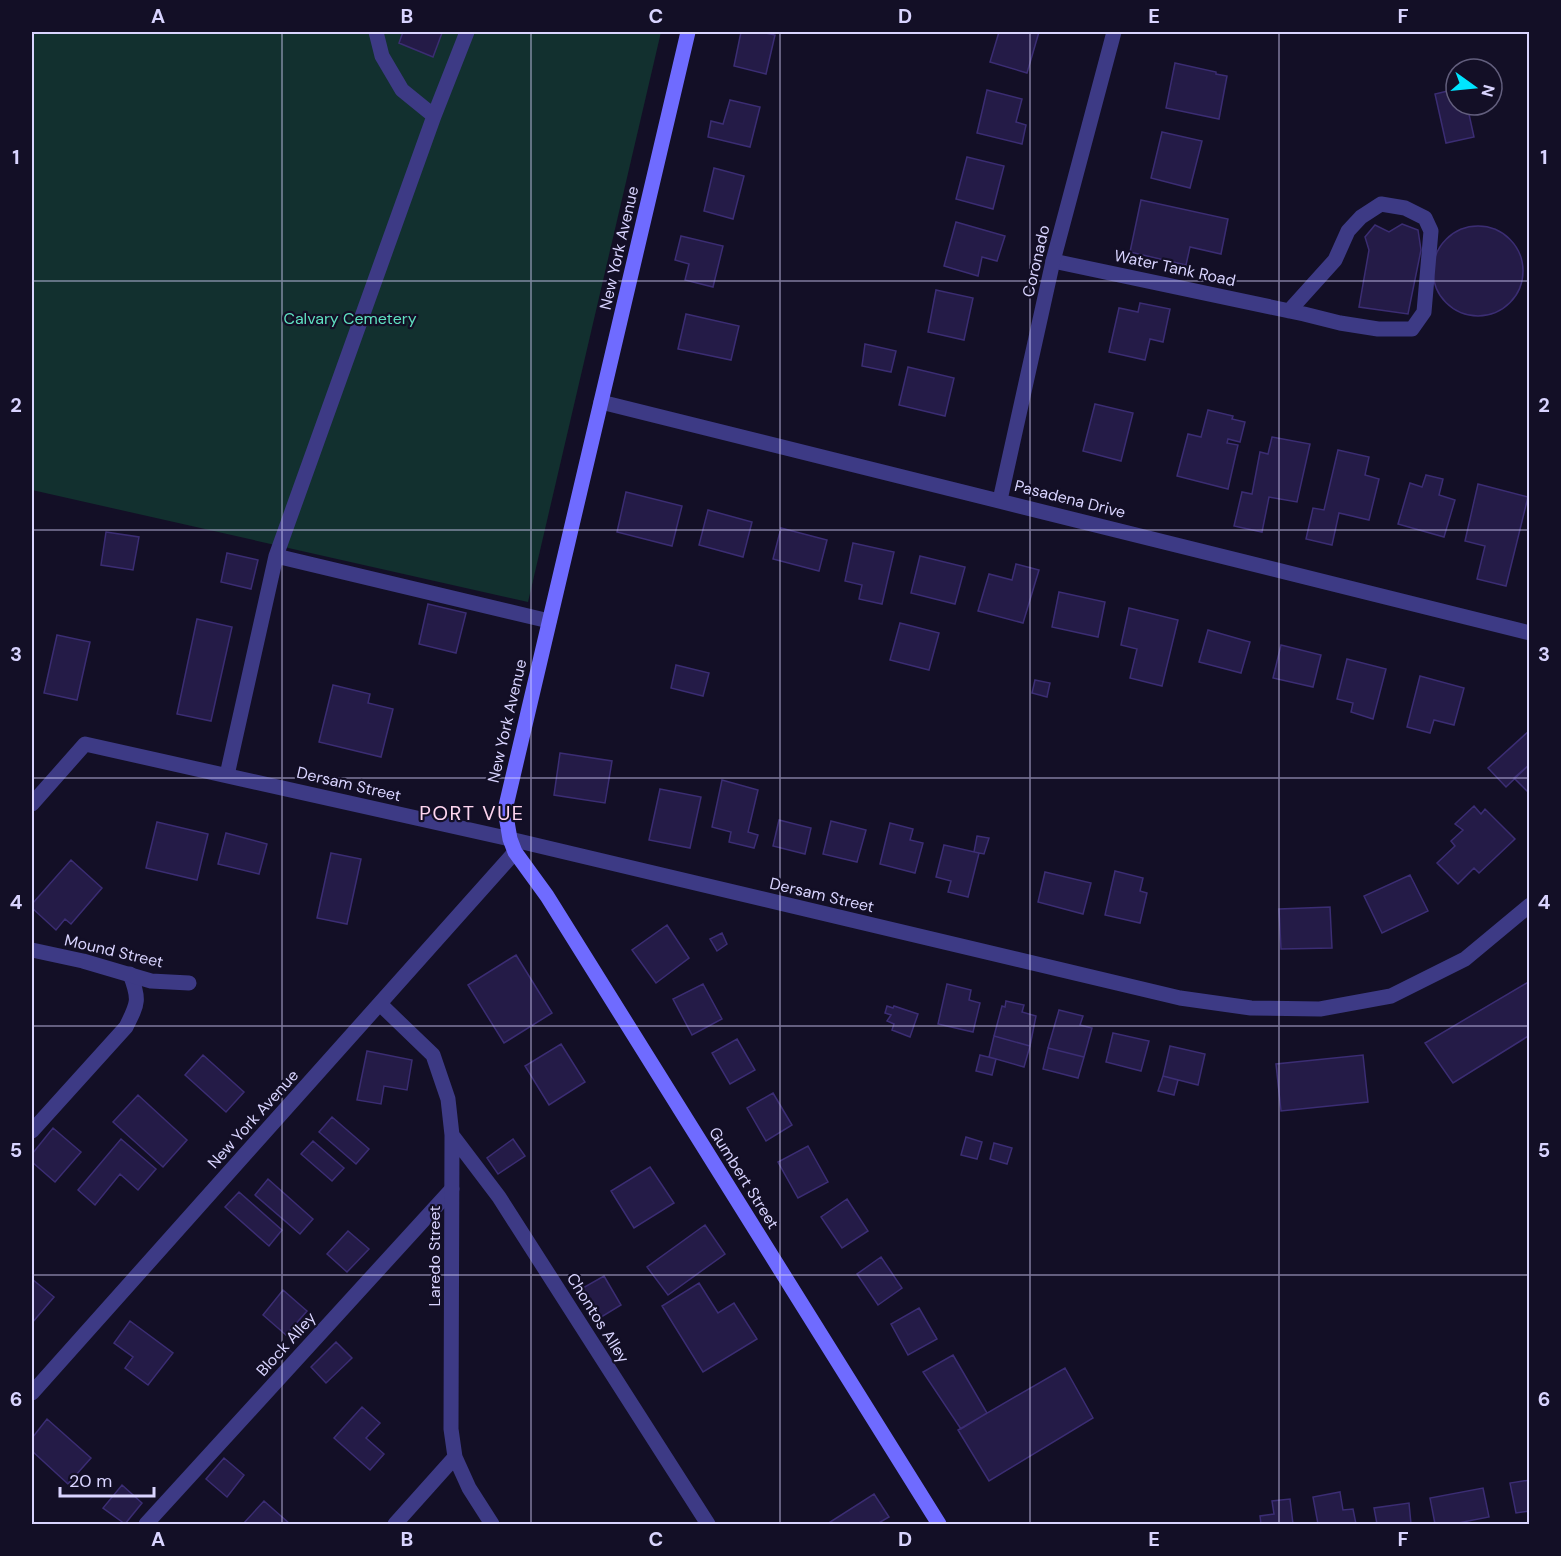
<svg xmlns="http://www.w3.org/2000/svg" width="1561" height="1556" font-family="'DM Sans',sans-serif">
	<rect width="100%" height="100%" fill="#130f26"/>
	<!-- green -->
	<path fill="#12302f" d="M32,32H661L528,602L32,490Z"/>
	<!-- building -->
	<path fill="#241b47" stroke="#3b2d73" stroke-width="1.5" d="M403,32H439L442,33L433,57L399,43Z
		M741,32H761L775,35L766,74L734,66Z
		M999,32H1039L1027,73L990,62Z
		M1175,63L1216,72V74L1227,76L1219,119L1166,108Z
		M1456,89V105H1467L1474,137L1446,143L1435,94Z
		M987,90L1022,99L1016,122L1026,125L1022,144L977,133Z
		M730,100L760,107L750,147L708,137L711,121L723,124Z
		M1162,132L1202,141L1190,188L1151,178Z
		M967,157L1004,166L993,209L956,199Z
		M714,168L744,176L733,219L704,211Z
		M1141,200L1228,219L1221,254L1190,247L1186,265L1130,252Z
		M956,222L1005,236L997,261L982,257L978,276L944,266Z
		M1402,224L1418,230L1421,250L1408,314L1359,307L1369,250L1365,237L1375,225L1389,232Z
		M1433 271a45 45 0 1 1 90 0a45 45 0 1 1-90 0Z
		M681,236L723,246L713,287L685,280L689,264L675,260Z
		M936,290L973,298L964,340L928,332Z
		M1140,303L1170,309L1163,342L1150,339L1145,360L1109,352L1119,308L1138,312Z
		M686,314L739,326L731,360L678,349Z
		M865,344L896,351L891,372L862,366Z
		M908,367L954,378L945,416L899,405Z
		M1095,404L1133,413L1121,461L1083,451Z
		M1208,410L1233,416L1232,419L1245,422L1240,442L1228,439L1227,443L1238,445L1228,489L1177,476L1188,434L1201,437Z
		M1272,437L1310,444L1297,502L1269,497L1262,532L1234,526L1242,492L1252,494L1260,452L1268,454Z
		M1338,450L1369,457L1365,475L1379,479L1369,520L1339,513L1332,545L1306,539L1313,508L1324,510Z
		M1426,475L1443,479L1439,495L1455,500L1444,537L1398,524L1410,483L1422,487Z
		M1478,484L1528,497L1506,586L1477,579L1485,546L1465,541Z
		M626,492L682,506L672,546L617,532Z
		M708,510L752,522L743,557L699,545Z
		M781,528L827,540L819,571L773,559Z
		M106,532L139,537L133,570L101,565Z
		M853,543L894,552L882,604L859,599L862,585L845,581Z
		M227,553L258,560L251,589L221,582Z
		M920,556L965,567L955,604L911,593Z
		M1016,564L1039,570L1023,623L978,611L989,574L1012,580Z
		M1059,592L1105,602L1098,637L1052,627Z
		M428,604L466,613L456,653L419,644Z
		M1129,608L1178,620L1162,686L1130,678L1137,649L1121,645Z
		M197,619L232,627L211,721L177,714Z
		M900,623L939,633L929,670L890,660Z
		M1208,630L1250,642L1241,673L1199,662Z
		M57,635L90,642L77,700L44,693Z
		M1281,645L1321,655L1313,687L1273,678Z
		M1347,659L1386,669L1373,719L1351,712L1353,703L1337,699Z
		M676,665L709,673L703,696L671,688Z
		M1420,676L1464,688L1454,725L1434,720L1430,733L1407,727Z
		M1035,680L1050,683L1047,697L1032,693Z
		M333,685L370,694L368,703L393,709L381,757L319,742Z
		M1530,730V764L1506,787L1488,768Z
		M560,753L612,761L605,803L554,795Z
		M1530,764V794L1514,778Z
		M722,780L758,790L748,832L758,835L754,848L729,842L731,832L712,827Z
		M660,789L701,797L690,848L649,840Z
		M1474,806L1481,814L1485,809L1515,839L1479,873L1474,868L1458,884L1437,863L1455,846L1451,841L1463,830L1455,824Z
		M779,820L811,828L805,854L773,846Z
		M831,821L866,830L857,862L823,854Z
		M157,822L208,834L197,880L146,868Z
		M890,823L913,829L910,840L923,843L915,873L880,864Z
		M226,833L267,844L259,874L218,864Z
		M977,836L989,838L984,854L974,852Z
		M944,845L979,853L968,897L948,892L951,881L936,877Z
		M331,853L361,859L347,924L317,918Z
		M71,860L102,888L71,924L65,919L56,930L32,908V904Z
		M1115,871L1143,878L1140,891L1147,893L1140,923L1105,915Z
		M1045,872L1091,883L1083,914L1038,902Z
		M1410,875L1428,911L1382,933L1364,896Z
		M1330,907L1332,948L1281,949L1279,909Z
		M667,925L689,958L656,983L632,950Z
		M722,933L727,944L717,951L710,939Z
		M516,955L552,1013L504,1043L468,985Z
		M1530,981V1035L1453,1083L1425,1043Z
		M703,984L722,1019L692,1035L673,999Z
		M947,984L971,990L969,1000L980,1003L973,1032L938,1024Z
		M1006,1001L1024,1005L1022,1012L1036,1016L1030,1046L994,1036L1002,1006L1005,1007Z
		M887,1006L893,1008L894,1006L918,1014L910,1037L892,1030L894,1024L887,1021L891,1015L885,1013Z
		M1059,1010L1083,1016L1080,1025L1092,1028L1084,1057L1048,1048Z
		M1113,1033L1149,1041L1141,1071L1106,1062Z
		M994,1036L1030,1046L1024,1067L989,1057Z
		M737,1039L755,1070L730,1084L712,1053Z
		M561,1044L585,1082L549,1105L525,1066Z
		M1170,1046L1205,1054L1198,1085L1163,1076Z
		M1048,1048L1084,1057L1078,1078L1043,1069Z
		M367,1051L412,1060L407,1090L384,1086L381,1104L357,1100Z
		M203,1055L244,1092L226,1112L185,1075Z
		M980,1055L996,1059L992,1075L976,1071Z
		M1363,1055L1368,1102L1281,1111L1276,1064Z
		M1163,1076L1178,1080L1174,1095L1158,1091Z
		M773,1093L792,1125L766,1141L747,1108Z
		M138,1095L187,1140L163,1167L113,1122Z
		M332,1117L369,1149L356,1164L319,1132Z
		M53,1128L81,1152L55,1182L32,1162V1154Z
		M966,1137L982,1142L977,1159L961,1155Z
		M121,1139L156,1169L138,1190L120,1174L95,1205L78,1190Z
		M513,1139L525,1156L498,1174L487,1158Z
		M313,1141L344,1168L332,1181L301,1154Z
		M994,1143L1012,1148L1007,1164L990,1159Z
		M808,1146L828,1182L798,1198L778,1162Z
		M650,1167L674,1203L634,1228L611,1191Z
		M268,1179L313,1219L300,1234L255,1195Z
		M239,1192L282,1230L269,1246L225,1207Z
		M847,1199L868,1231L842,1248L821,1217Z
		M705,1225L725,1254L668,1295L647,1267Z
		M348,1231L369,1249L347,1272L327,1254Z
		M881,1257L902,1288L878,1305L857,1274Z
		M604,1276L621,1305L598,1319L581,1289Z
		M32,1279L54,1297L32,1323Z
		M699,1283L718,1313L734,1303L757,1339L703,1372L662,1306Z
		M283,1290L307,1311L286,1335L263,1315Z
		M919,1308L937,1339L908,1355L891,1324Z
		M130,1321L173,1353L148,1385L125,1368L133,1357L114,1343Z
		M336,1342L352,1358L326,1383L311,1367Z
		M953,1355L987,1413L961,1429L923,1372Z
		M1065,1368L1093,1418L989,1481L958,1430Z
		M362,1407L380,1423L366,1438L384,1454L370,1470L334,1438Z
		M47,1419L91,1458L68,1484L32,1451V1438Z
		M224,1458L244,1475L227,1497L206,1479Z
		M1530,1480V1511L1516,1513L1510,1483Z
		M122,1485L142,1503L125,1524L103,1508Z
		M1483,1488L1489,1517L1453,1524H1435L1430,1498Z
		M1340,1492L1343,1510L1353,1509L1356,1524H1318L1313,1497Z
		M874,1494L889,1517L877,1524H827Z
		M1290,1499L1293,1524H1261L1260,1516L1274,1514L1272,1501Z
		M264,1501L290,1524H243Z
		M1409,1503L1411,1524H1377L1374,1508Z"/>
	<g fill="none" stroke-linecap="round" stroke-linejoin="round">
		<!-- lane -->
		<path stroke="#3d3a85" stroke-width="15" d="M376,32L382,56L402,90L434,116
			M1053,261L1304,314L1340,323L1378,329H1412L1424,312L1431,231L1425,218L1405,208L1381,204L1361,217L1348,231L1335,260L1289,311
			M276,556L549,621
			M227,775L276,556L434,116L467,32
			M32,1131L126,1027C138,1003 140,1000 130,974
			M146,1524L452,1189"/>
		<!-- street -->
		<path stroke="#3d3a85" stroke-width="15" d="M601,402L1530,633
			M1000,500L1053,261L1114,32
			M32,804L85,744L510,839L1180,998L1251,1008L1320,1009L1391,996L1465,959L1530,905
			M32,950L83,961L151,981L189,983
			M380,1004L433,1055L448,1099L452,1135L451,1429L455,1457L469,1488L492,1524
			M452,1135L499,1197L708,1524
			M32,1393L515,852
			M395,1524L455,1457"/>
		<!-- secondary -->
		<path stroke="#6f6bff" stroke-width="15" d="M688,32L505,810L510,839L515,852L547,896L939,1524"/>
	</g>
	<!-- grid -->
	<path fill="none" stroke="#d9d4ff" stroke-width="1.5" stroke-opacity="0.55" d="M282,32V1524M531,32V1524M780,32V1524M1030,32V1524M1279,32V1524M32,281H1530M32,530H1530M32,778H1530M32,1026H1530M32,1275H1530"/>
	<g text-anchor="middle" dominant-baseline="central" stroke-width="4.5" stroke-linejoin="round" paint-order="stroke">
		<!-- street labels -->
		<g font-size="16" fill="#d9d4ff" stroke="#130f26">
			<text transform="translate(619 248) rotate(-77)">New York Avenue</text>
			<text transform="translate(1036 261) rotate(-77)">Coronado</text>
			<text transform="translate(1175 268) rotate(12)">Water Tank Road</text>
			<text transform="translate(1070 499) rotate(14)">Pasadena Drive</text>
			<text transform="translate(507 721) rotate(-77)">New York Avenue</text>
			<text transform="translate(349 784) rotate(13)">Dersam Street</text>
			<text transform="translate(822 895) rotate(13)">Dersam Street</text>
			<text transform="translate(114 951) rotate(13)">Mound Street</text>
			<text transform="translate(253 1119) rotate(-48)">New York Avenue</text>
			<text transform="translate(744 1178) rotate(58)">Gumbert Street</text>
			<text transform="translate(434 1256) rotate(-90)">Laredo Street</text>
			<text transform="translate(598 1318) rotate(58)">Chontos Alley</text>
			<text transform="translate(286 1344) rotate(-48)">Block Alley</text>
		</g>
		<!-- park labels -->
		<g font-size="16" fill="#5fe0c0" stroke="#130f26">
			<text x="350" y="318">Calvary Cemetery</text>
		</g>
		<!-- quarter labels -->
		<g font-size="20" letter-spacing="1.5" fill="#ffd6f0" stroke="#130f26">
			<text x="472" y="813">PORT VUE</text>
		</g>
	</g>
	<!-- border -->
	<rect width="1561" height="1556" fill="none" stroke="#130f26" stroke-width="66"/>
	<!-- north arrow -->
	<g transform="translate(1474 87) rotate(105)"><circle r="28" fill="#130f26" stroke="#625e7d" stroke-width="1.5"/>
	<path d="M0-4.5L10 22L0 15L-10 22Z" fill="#00e5ff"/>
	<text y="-9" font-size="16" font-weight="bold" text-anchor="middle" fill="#d9d4ff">N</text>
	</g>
	<!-- scale -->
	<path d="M60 1487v9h94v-9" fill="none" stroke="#d9d4ff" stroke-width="3"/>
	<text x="69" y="1487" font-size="18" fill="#d9d4ff" stroke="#130f26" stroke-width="4.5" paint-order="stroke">20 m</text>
	<rect x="33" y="33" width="1495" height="1490" fill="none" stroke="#d9d4ff" stroke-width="2"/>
	<g font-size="20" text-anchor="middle" font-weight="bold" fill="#d9d4ff">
		<text x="158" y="23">A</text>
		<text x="407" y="23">B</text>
		<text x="656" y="23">C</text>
		<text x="905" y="23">D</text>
		<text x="1154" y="23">E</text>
		<text x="1403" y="23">F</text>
		<text x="16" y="164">1</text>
		<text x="1544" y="164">1</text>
		<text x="16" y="412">2</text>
		<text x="1544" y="412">2</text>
		<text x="16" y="661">3</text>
		<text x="1544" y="661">3</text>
		<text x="16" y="909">4</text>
		<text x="1544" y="909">4</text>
		<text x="16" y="1157">5</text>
		<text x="1544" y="1157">5</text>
		<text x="16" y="1406">6</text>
		<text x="1544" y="1406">6</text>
		<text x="158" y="1546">A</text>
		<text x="407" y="1546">B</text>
		<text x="656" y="1546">C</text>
		<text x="905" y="1546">D</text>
		<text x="1154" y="1546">E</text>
		<text x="1403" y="1546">F</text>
	</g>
</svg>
